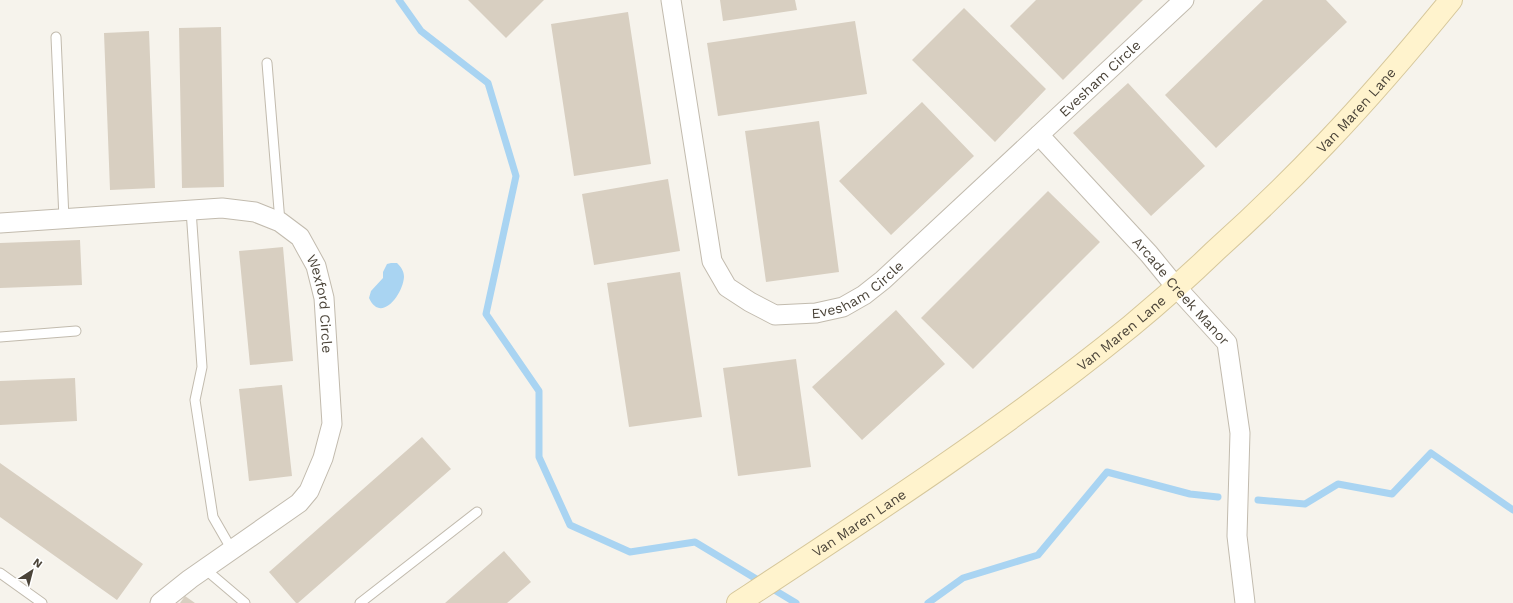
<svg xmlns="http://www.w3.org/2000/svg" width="1513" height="603" font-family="'Work Sans',sans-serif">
	<rect width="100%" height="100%" fill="#f6f3ec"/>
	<!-- water -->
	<path fill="#a9d4f2" d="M391,263H397C401,267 404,271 404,277C403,294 381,324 369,298L371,291L383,278V272L387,264Z"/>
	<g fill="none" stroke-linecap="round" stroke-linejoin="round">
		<!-- stream -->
		<path stroke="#a9d4f2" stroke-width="7" d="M399,0L421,31L488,83L516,176L486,314L539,391V457L570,525L630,552L695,542L796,603
			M1258,500L1305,504L1338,484L1392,494L1431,453L1513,510
			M928,603L963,578L1038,555L1107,472L1190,494L1218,497"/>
	</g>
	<!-- building -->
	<path fill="#d8cfc1" d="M468,0H544L506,38Z
		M720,0H795L797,10L723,21Z
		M1036,0H1143L1063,80L1010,26Z
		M1263,0H1326L1347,22L1216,148L1165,95Z
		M964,8L1046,89L995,142L912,60Z
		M628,12L651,164L574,176L551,24Z
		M855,21L867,94L718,116L707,43Z
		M221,27L224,187L182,188L179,28Z
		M149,31L155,188L110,190L104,33Z
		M1128,83L1205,166L1151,216L1073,133Z
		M922,102L974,156L891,235L839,181Z
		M819,121L839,272L766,282L745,131Z
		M668,179L680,251L594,265L582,194Z
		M1048,191L1100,242L973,369L921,318Z
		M80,240L82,285L0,288V243Z
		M283,247L293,361L250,365L239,251Z
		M680,272L702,417L629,427L607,283Z
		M896,310L945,364L862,440L812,387Z
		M796,359L811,467L738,476L723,368Z
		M75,378L77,421L0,425V381Z
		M282,385L292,476L249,481L239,389Z
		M422,437L451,469L298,603H296L269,572Z
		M0,463L143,564L117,600L0,517Z
		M504,551L531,582L507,603H445Z
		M185,596L195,603H180Z"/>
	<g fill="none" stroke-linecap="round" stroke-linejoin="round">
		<defs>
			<path id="service" d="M56,37L64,219
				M267,63L280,222
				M191,210L202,367L195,400L213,517L232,550
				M0,337L76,331
				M205,569L245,603
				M0,573L42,603
				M360,603L477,512"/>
			<g id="minor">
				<path id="s1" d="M671,0L712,261L727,287L750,302L775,315L816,313L843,307L864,295L883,280L1184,0"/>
				<path id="s2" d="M1039,135L1149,254L1176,287L1227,343L1240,433L1237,536L1245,603"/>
				<path id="s3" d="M0,223L222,208L255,212L280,222L300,237L316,266L324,298L332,424L323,458L309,491L299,503L190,579L160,603"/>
			</g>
			<g id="secondary">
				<path id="s4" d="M738,603C872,515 1007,427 1131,326C1160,302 1188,277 1215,251C1254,216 1291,180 1327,142C1370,97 1411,49 1451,0"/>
			</g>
		</defs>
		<!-- service casing -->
		<use href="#service" stroke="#c2bbae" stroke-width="11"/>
		<!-- minor casing -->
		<use href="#minor" stroke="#c2bbae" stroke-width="21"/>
		<!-- secondary casing -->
		<use href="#secondary" stroke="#d6c79b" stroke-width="24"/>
		<!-- service -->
		<use href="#service" stroke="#fff" stroke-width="9"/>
		<!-- minor -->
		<use href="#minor" stroke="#fff" stroke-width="19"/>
		<!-- secondary -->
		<use href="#secondary" stroke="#fff3cd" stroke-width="22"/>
	</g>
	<g text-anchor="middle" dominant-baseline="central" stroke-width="3" stroke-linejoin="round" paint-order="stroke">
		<!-- street labels -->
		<g font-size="14" fill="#4b4439" stroke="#fff">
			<text stroke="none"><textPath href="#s1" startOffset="763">Evesham Circle</textPath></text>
			<text stroke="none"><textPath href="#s4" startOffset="793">Van Maren Lane</textPath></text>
			<text stroke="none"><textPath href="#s1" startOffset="439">Evesham Circle</textPath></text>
			<text stroke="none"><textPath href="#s2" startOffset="211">Arcade Creek Manor</textPath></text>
			<text stroke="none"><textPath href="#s3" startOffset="379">Wexford Circle</textPath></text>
			<text stroke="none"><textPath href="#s4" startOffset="469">Van Maren Lane</textPath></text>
			<text stroke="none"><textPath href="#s4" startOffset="145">Van Maren Lane</textPath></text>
		</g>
	</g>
	<!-- north arrow -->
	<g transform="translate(32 571) rotate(36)" stroke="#ffffff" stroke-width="3" paint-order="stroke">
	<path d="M0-3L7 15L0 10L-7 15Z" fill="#4b4439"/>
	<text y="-6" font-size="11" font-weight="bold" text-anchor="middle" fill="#4b4439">N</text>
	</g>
</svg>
